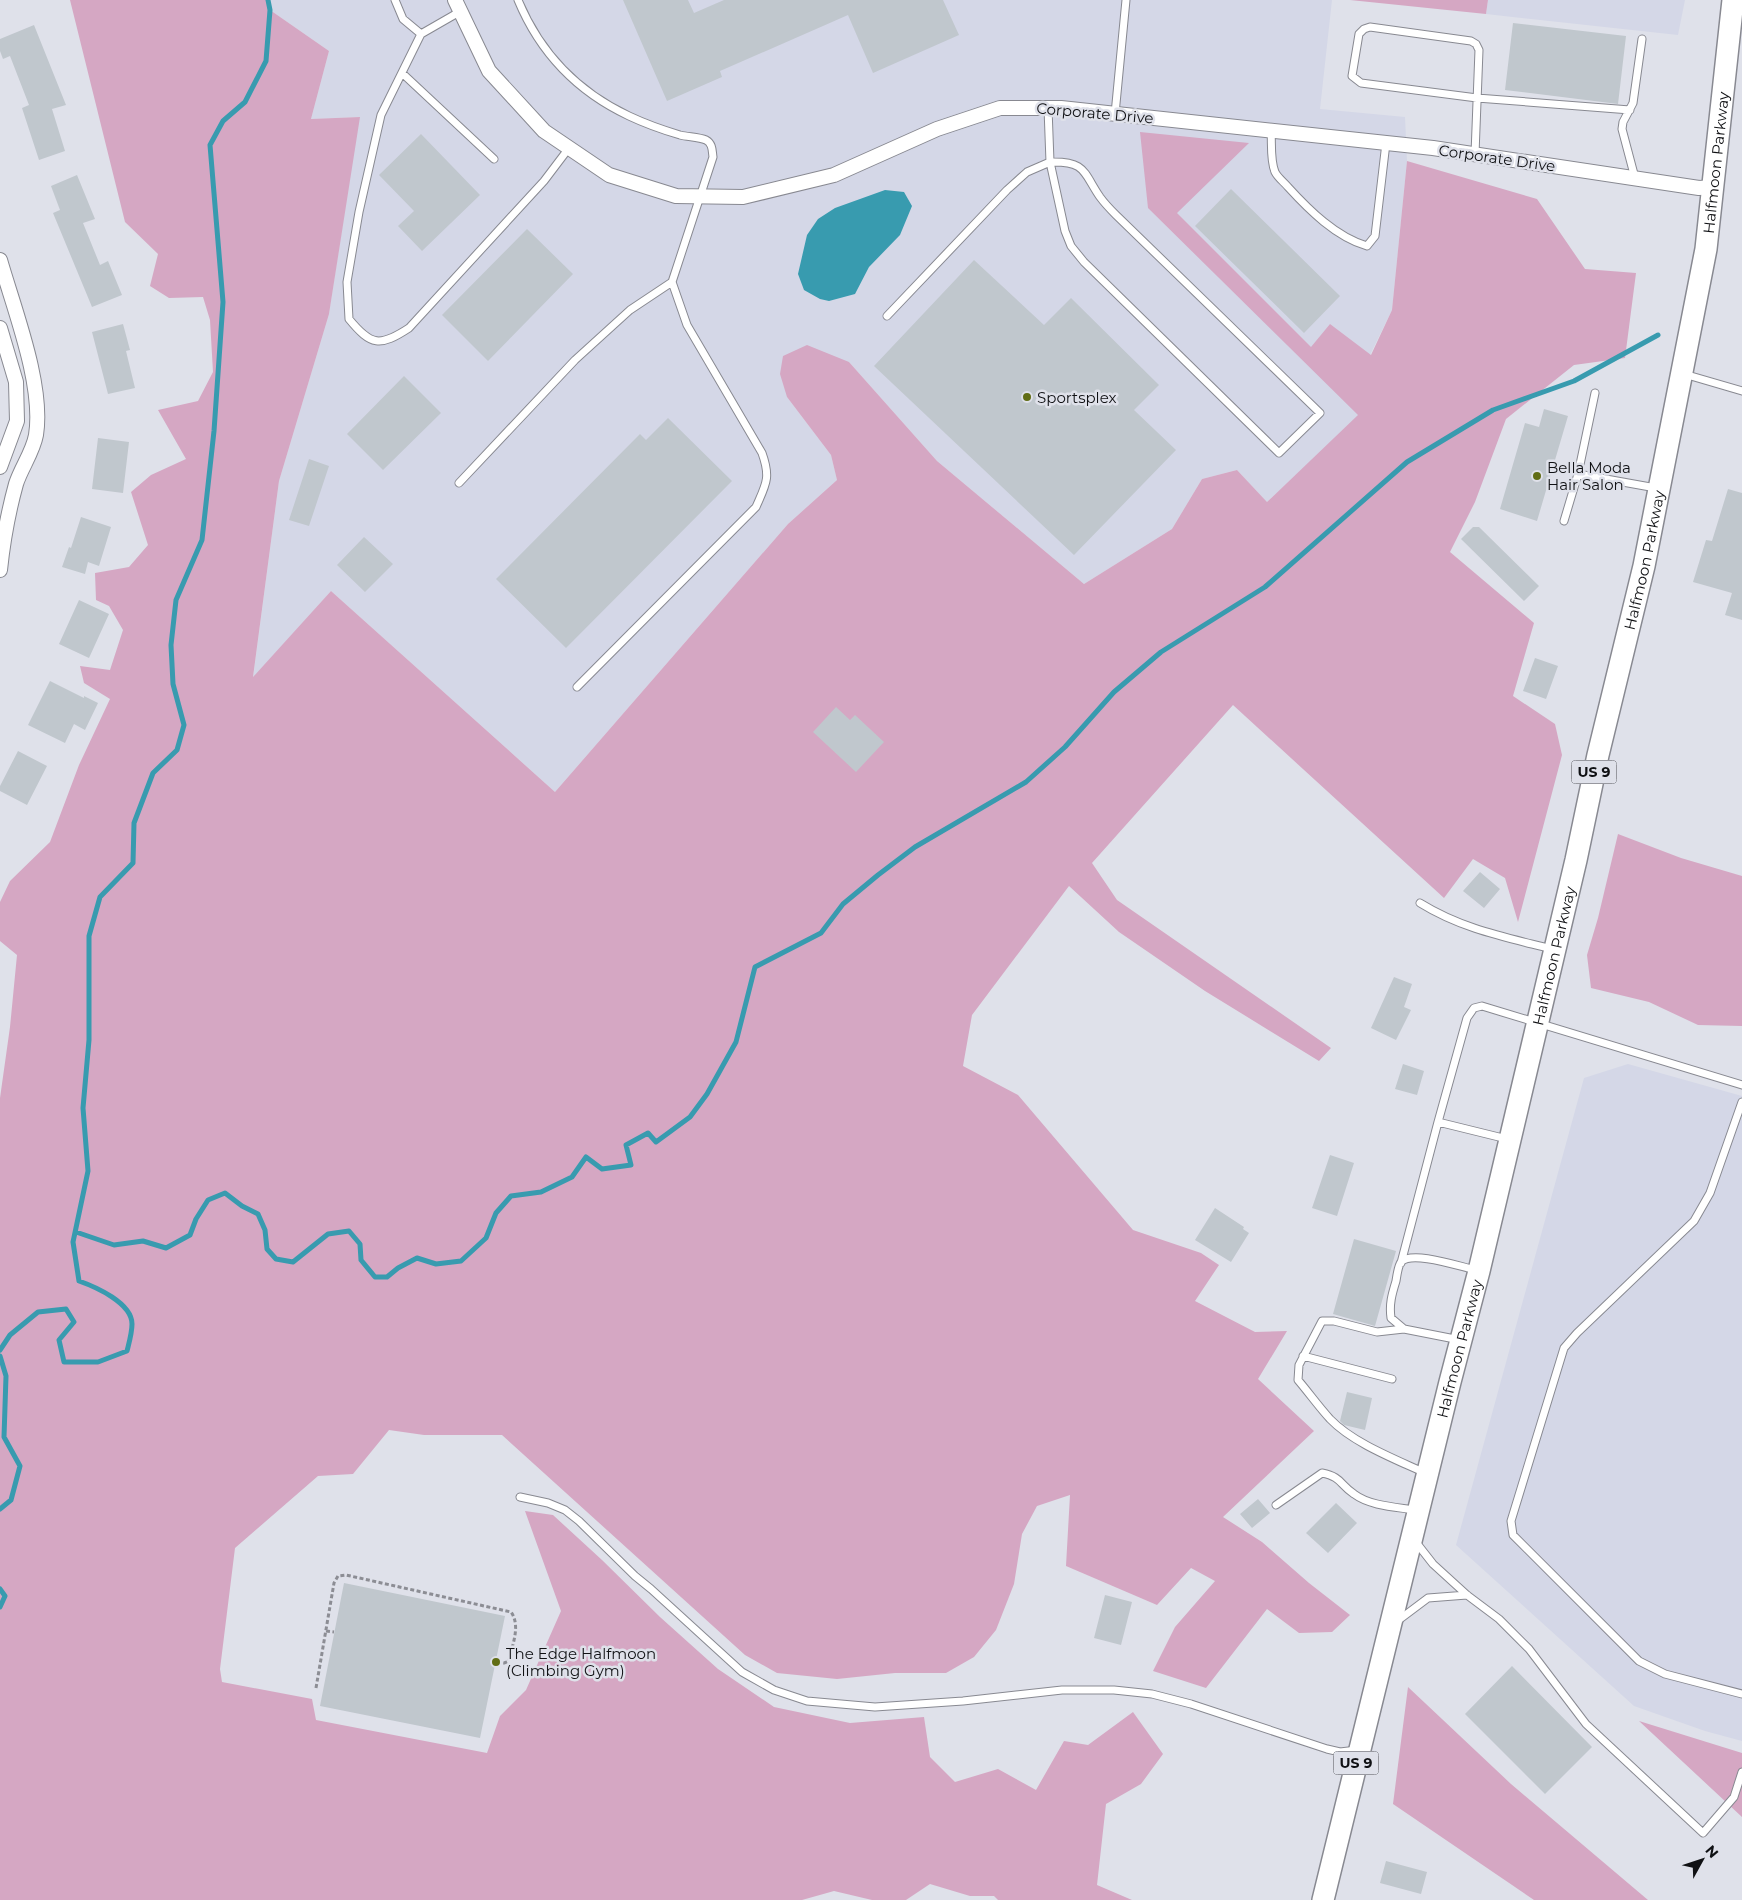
<svg xmlns="http://www.w3.org/2000/svg" width="1742" height="1900" font-family="Montserrat,sans-serif">
	<rect width="100%" height="100%" fill="#dfe1ea"/>
	<!-- built -->
	<path fill="#d4d7e7" d="M268,0H1332L1320,109L1405,117L1407,161L1392,310L1370,355L1359,415L1267,502L1237,470L1202,479L1172,529L1084,584L937,461L849,362L787,397L831,455L837,480L788,524L555,792L331,591L253,678L279,481L329,314L359,117L311,119L329,51L270,10Z
		M1488,0H1685L1678,35L1486,14Z
		M1628,1064L1742,1096V1741L1705,1731L1634,1706L1456,1545L1584,1078Z"/>
	<!-- green -->
	<path fill="#d5a7c3" d="M70,0H268L270,10L329,51L311,119L360,117L329,314L279,481L253,677L331,591L555,792L788,524L837,480L831,455L787,397L780,374L783,356L807,345L849,362L937,461L1084,584L1172,529L1202,479L1237,470L1267,502L1358,415L1148,208L1140,132L1249,143L1177,213L1311,347L1330,324L1371,355L1392,310L1407,161L1537,199L1585,269L1636,273L1625,358L1574,365L1506,419L1475,502L1450,552L1534,623L1513,696L1555,724L1562,755L1518,922L1505,878L1473,859L1444,898L1233,705L1092,863L1117,900L1331,1048L1319,1061L1205,991L1119,932L1069,886L972,1015L963,1066L1018,1095L1133,1230L1201,1253L1219,1265L1195,1301L1255,1332L1287,1331L1258,1379L1314,1431L1223,1517L1262,1542L1309,1583L1350,1615L1332,1632L1299,1633L1267,1609L1206,1688L1153,1671L1175,1627L1215,1581L1191,1568L1157,1605L1066,1566L1070,1495L1037,1506L1022,1534L1014,1584L996,1630L974,1657L946,1673H895L837,1679L777,1673L745,1655L502,1435H424L389,1430L353,1474L318,1476L235,1548L220,1669L222,1682L312,1699L316,1720L487,1753L500,1716L526,1690L561,1611L525,1511L553,1515L602,1560L660,1617L718,1669L774,1707L850,1723L924,1717L930,1757L955,1782L998,1769L1036,1790L1064,1741L1088,1745L1133,1712L1163,1754L1141,1784L1106,1804L1097,1885L1132,1900H998L994,1896H970L930,1884L906,1900H872L834,1891L802,1900H0V1098L10,1027L17,955L0,941V902L10,881L50,842L79,765L110,699L84,683L80,666L110,670L123,630L109,606L96,600L95,573L129,567L148,545L131,492L151,475L186,459L158,410L198,401L213,372L210,320L203,297L169,298L150,286L158,254L125,222Z
		M1350,0H1488L1486,14Z
		M1618,834L1681,858L1742,876V1026L1698,1025L1649,1002L1591,988L1587,955L1598,918Z
		M1408,1687L1511,1784L1648,1900H1534L1393,1804Z
		M1639,1721L1742,1753V1817Z"/>
	<!-- water -->
	<path fill="#389baf" d="M885,190L904,192L912,206L900,235L869,267L855,294L829,301L820,299L804,290L798,274L807,235L818,219L835,208Z"/>
	<g fill="none" stroke-linecap="round" stroke-linejoin="round">
		<!-- stream -->
		<path stroke="#389baf" stroke-width="5" d="M76,1232L114,1245L143,1241L166,1248L190,1235L196,1219L208,1200L225,1193L242,1206L258,1214L265,1230L267,1249L276,1259L293,1262L328,1234L349,1231L360,1244L361,1260L375,1277H387L398,1268L417,1258L436,1264L461,1261L486,1238L496,1213L511,1196L541,1192L572,1177L586,1157L602,1169L631,1165L626,1145L648,1133L656,1142L690,1117L707,1094L736,1042L755,967L821,933L843,904L878,875L915,847L1026,782L1065,747L1114,692L1161,652L1265,587L1407,462L1493,410L1574,381L1658,335
			M0,1350L10,1335L38,1312L66,1309L74,1322L59,1340L64,1362H98L127,1351C129,1343 132,1333 132,1324C132,1303 96,1287 79,1281L73,1242L88,1171L83,1108L89,1040V936L100,897L133,863L134,823L153,773L177,750L184,725L173,684L171,645L176,600L202,540L214,431L223,302L210,145L223,121L245,102L266,61L270,10L268,0
			M0,1356L6,1376L4,1437L20,1466L11,1500L0,1509
			M0,1589L5,1596L0,1607"/>
	</g>
	<!-- building -->
	<path fill="#c0c7cd" d="M623,0H688L694,13L724,0H943L959,35L873,73L848,15L720,71L722,77L667,101Z
		M1513,23L1626,36L1618,104L1505,90Z
		M34,25L66,105L52,109L65,151L39,160L22,108L29,105L10,56L3,59L0,51V39Z
		M421,134L480,195L422,251L398,226L414,211L379,175Z
		M77,175L95,219L83,223L100,265L108,261L122,295L92,307L53,213L60,210L51,186Z
		M1231,189L1340,296L1304,333L1195,226Z
		M527,229L573,274L488,361L442,315Z
		M974,260L1044,325L1071,298L1159,385L1134,410L1176,450L1074,555L874,366Z
		M123,324L130,350L126,351L135,388L108,394L92,332Z
		M404,376L441,413L383,470L347,434Z
		M1544,409L1568,416L1537,521L1500,509L1525,423L1539,427Z
		M668,418L732,481L566,648L496,579L640,434L646,440Z
		M98,438L129,442L123,493L92,489Z
		M309,459L329,466L309,526L289,520Z
		M1728,489L1742,493V620L1725,615L1732,593L1693,582L1706,540L1712,541Z
		M81,517L111,527L99,566L88,562L85,574L62,567L69,547L71,548Z
		M1473,527H1479L1539,586L1524,601L1461,539Z
		M364,537L393,564L365,592L337,565Z
		M79,600L109,614L89,658L59,644Z
		M1535,658L1558,666L1546,699L1523,691Z
		M50,681L84,698V696L98,703L85,730L74,724L65,743L28,725Z
		M836,707L850,720L855,715L884,742L856,772L813,732Z
		M18,751L47,766L27,805L0,791V786Z
		M1480,872L1500,889L1484,908L1463,891Z
		M1394,977L1412,984L1404,1007L1411,1010L1396,1040L1371,1028Z
		M1403,1064L1424,1071L1417,1095L1395,1089Z
		M1330,1155L1354,1163L1337,1216L1312,1208Z
		M1215,1208L1244,1227L1243,1229L1249,1233L1231,1262L1195,1240Z
		M1354,1239L1396,1251L1375,1326L1333,1314Z
		M1347,1392L1372,1398L1365,1430L1344,1425L1340,1421Z
		M1258,1499L1270,1513L1252,1528L1240,1514Z
		M1336,1503L1357,1523L1328,1553L1306,1533Z
		M344,1583L505,1616L480,1738L320,1706Z
		M1105,1595L1132,1602L1121,1645L1094,1638Z
		M1512,1666L1592,1747L1545,1794L1465,1714Z
		M1386,1861L1427,1872L1421,1894L1380,1883Z"/>
	<g fill="none" stroke-linecap="round" stroke-linejoin="round">
		<defs>
			<path id="service" d="M395,0L403,19L421,34
				M518,0C540,53 578,92 629,116C646,124 663,130 680,135C688,137 699,137 706,140C713,144 712,151 713,157L672,282L687,325L762,453C771,478 766,484 756,507L577,687
				M461,11L421,34L381,115L359,212L347,282L349,319C371,346 380,347 409,328L544,181L569,148
				M402,73L494,159
				M1115,114L1126,0
				M1271,130C1272,144 1270,160 1275,172C1278,178 1284,182 1288,187C1309,210 1336,237 1367,246L1375,236L1386,143
				M1475,154L1479,50L1476,44L1471,41L1370,27L1364,29L1359,34L1352,76L1361,83L1477,98L1630,110
				M1635,178L1622,129L1623,122L1633,103L1642,39
				M887,316L1007,190L1027,172L1050,162L1065,231L1071,246L1084,262L1279,453L1320,413L1116,215C1111,210 1105,204 1100,197C1083,172 1086,161 1050,162L1048,108
				M1684,374L1742,391
				M1595,393L1578,474L1656,488
				M459,483L575,360L630,310L672,282
				M1564,521L1578,474
				M1420,903C1462,929 1505,937 1552,949
				M1742,1102L1710,1193L1694,1221L1577,1333L1564,1348L1511,1521L1513,1535L1639,1661L1665,1674L1742,1694
				M1438,1122L1467,1018L1474,1008L1482,1006L1742,1085
				M1401,1263L1438,1122L1507,1139
				M1404,1329L1377,1332L1334,1321H1322L1299,1365L1298,1380C1309,1393 1319,1407 1330,1419C1353,1443 1395,1459 1425,1473
				M1460,1340L1404,1329L1391,1318C1389,1304 1392,1294 1396,1281C1397,1275 1398,1266 1401,1262C1412,1250 1461,1267 1476,1270
				M1303,1356L1392,1379
				M520,1497L548,1503L565,1510L579,1521L635,1576L651,1589L742,1672L774,1690L807,1701L875,1707L963,1701L1062,1690H1114L1152,1694L1191,1704L1327,1749L1340,1752L1357,1750
				M1276,1505L1322,1473C1342,1477 1339,1484 1354,1494C1370,1506 1396,1507 1415,1510
				M1415,1541L1433,1564L1467,1595L1499,1619L1529,1649L1586,1724L1703,1833L1734,1797L1742,1772
				M1396,1622L1428,1598L1467,1595"/>
			<path id="minor" d="M455,0L489,71L544,131L609,175L676,196L743,197L834,175L937,129L1000,108H1061L1433,148L1699,188L1714,187
				M0,260C14,309 44,385 36,435C33,452 21,468 16,484C8,513 3,541 0,570
				M0,328L16,382L17,421L0,467"/>
			<g id="primary">
				<path id="s1" d="M1323,1900L1450,1382L1479,1271L1576,860L1598,755L1644,566L1706,249L1733,0"/>
			</g>
		</defs>
		<!-- service casing -->
		<use href="#service" stroke="#888991" stroke-width="9"/>
		<!-- minor casing -->
		<use href="#minor" stroke="#888991" stroke-width="16"/>
		<!-- primary casing -->
		<use href="#primary" stroke="#888991" stroke-width="24"/>
		<!-- path -->
		<path stroke="#8c8d94" stroke-width="3" stroke-dasharray="4 2.5" stroke-linecap="butt" d="M326,1631L334,1632
			M316,1688L334,1583L338,1576L346,1575L511,1612C521,1626 512,1645 509,1661L504,1663L496,1662"/>
		<!-- service -->
		<use href="#service" stroke="#fff" stroke-width="7"/>
		<!-- minor -->
		<use href="#minor" stroke="#fff" stroke-width="14"/>
		<!-- primary -->
		<use href="#primary" stroke="#fff" stroke-width="21"/>
	</g>
	<!-- markers -->
	<g fill="#616d15" stroke="#dfe1ea" stroke-width="2">
		<circle cx="1027" cy="397" r="5"/>
		<circle cx="1537" cy="476" r="5"/>
		<circle cx="496" cy="1662" r="5"/>
	</g>
	<g text-anchor="middle" dominant-baseline="central" stroke-width="5" stroke-linejoin="round" paint-order="stroke">
		<!-- shield labels -->
		<g fill="#dfe1ea" stroke="#4e4f54" stroke-width="1">
			<rect x="1571.5" y="760.5" width="45" height="23" rx="4"/>
			<rect x="1333.5" y="1751.5" width="45" height="23" rx="4"/>
		</g>
		<g font-size="14" font-weight="bold" fill="#101114">
			<text x="1594" y="772">US 9</text>
			<text x="1356" y="1763">US 9</text>
		</g>
		<!-- street labels -->
		<g font-size="15" fill="#101114" stroke="#dfe1ea">
			<text transform="translate(1095 113) rotate(5)">Corporate Drive</text>
			<text transform="translate(1497 158) rotate(8)">Corporate Drive</text>
			<text stroke="none"><textPath href="#s1" startOffset="1782">Halfmoon Parkway</textPath></text>
			<text stroke="none"><textPath href="#s1" startOffset="1378">Halfmoon Parkway</textPath></text>
			<text stroke="none"><textPath href="#s1" startOffset="972">Halfmoon Parkway</textPath></text>
			<text stroke="none"><textPath href="#s1" startOffset="568">Halfmoon Parkway</textPath></text>
		</g>
		<!-- poi labels -->
		<g font-size="15" fill="#101114" stroke="#dfe1ea" text-anchor="start">
			<text x="1037" y="397">Sportsplex</text>
			<text x="1547" y="467">Bella Moda<tspan x="1547" dy="17">Hair Salon</tspan></text>
			<text x="506" y="1653">The Edge Halfmoon<tspan x="506" dy="17">(Climbing Gym)</tspan></text>
		</g>
	</g>
	<!-- north arrow -->
	<g transform="translate(1702 1860) rotate(50)" stroke="#dfe1ea" stroke-width="4" paint-order="stroke">
	<path d="M0-4L9 19L0 12L-9 19Z" fill="#101114"/>
	<text y="-8" font-size="14" font-weight="bold" text-anchor="middle" fill="#101114">N</text>
	</g>
</svg>
